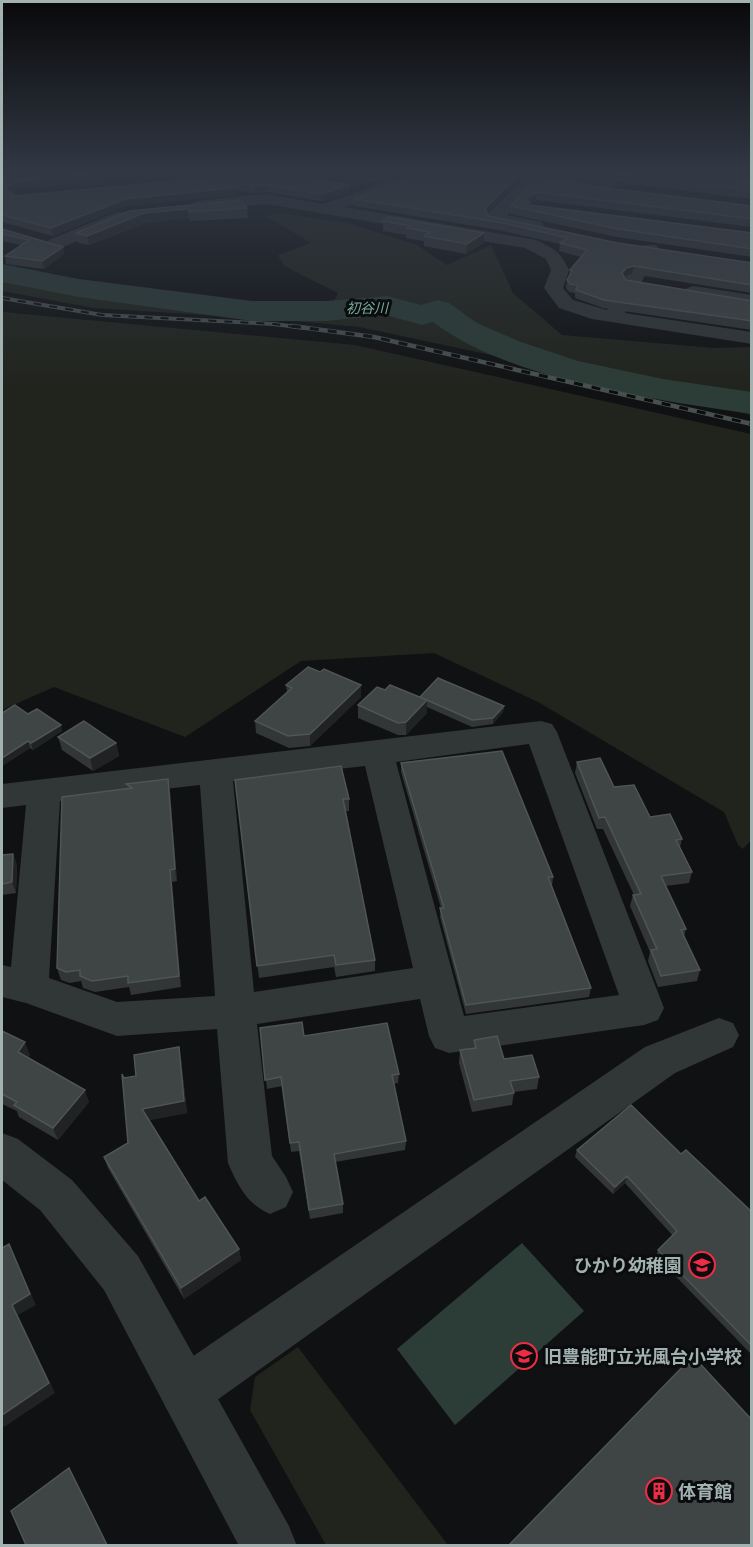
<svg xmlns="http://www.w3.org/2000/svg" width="753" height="1547" font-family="Barlow,'Noto Sans JP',sans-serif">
	<rect width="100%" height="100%" fill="#101112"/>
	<!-- green -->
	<path fill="#21241d" d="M279,213L347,223L415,244L447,265L491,245L513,293L562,335L714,348L751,347V415L562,370L359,327L284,320L93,308L2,291V267C29,275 59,276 88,281C169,297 250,316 333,303L338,293L284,266L278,255L311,243L266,216Z
		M3,312L355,345L751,434V840L743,849L738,845L724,812L538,702L434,653L301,661L185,737L54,687L2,710V313Z
		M298,1347L448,1545H326L250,1410L255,1377Z"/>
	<!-- water -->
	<path fill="#2c3c36" d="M522,1243L584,1311L455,1425L397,1349Z"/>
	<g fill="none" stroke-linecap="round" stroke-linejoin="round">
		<!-- river -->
		<path fill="#2c3c36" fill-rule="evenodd" d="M2,264L79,279L252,301H326L387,296L421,305L438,300L449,303L477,323L521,342L578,361L663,379L752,392V414C656,400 511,381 433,322L422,325L386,315L326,321H252L79,297L2,282Z"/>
		<!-- minor -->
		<path fill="#313637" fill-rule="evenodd" d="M412,173H436L433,176L345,207L536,240C556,250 559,250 569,270L563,288L573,300L607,310L644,245H656L659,249L625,313L752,332V344L592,319L559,308L544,288L551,270L546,259L525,248L267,204L197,211L189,206L197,201L267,194L323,204Z
			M608,173H624L610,191H598L596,188Z
			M531,174L580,180L588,185L580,190L535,184L507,215L542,222L544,226L542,230L536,231L489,221L487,217L489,213L526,176Z
			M117,212L123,213L125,217L123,221L61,248H49L46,244L49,240Z
			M694,286L752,295V307L687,296L685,292L687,288Z
			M541,721L552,724L557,732L664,1008L658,1020L644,1025L449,1053L435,1048L429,1036L420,999L257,1024L272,1156L286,1177L293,1192L286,1207L270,1214C247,1204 238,1186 228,1163L217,1029L117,1036L26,1003L2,997V965L11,967L26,805L2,808V784ZM529,744L619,995L464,1016L396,762ZM365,766L413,968L254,992L233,781ZM200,785L215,996L117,1002L49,978L60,801Z
			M719,1018L733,1023L739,1035L733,1047L675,1073L203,1410L185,1418L167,1410L159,1392L167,1374L645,1047Z"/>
		<!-- tertiary -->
		<path fill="#313637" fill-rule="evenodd" d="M2,1133L18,1139L72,1180L138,1256L289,1526L297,1546H239L104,1290L40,1210L2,1180Z"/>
		<defs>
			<path id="rail-far1" d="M2,298L102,315L274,324L304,328"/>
			<path id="rail" d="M292,326L374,337L752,424"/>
		</defs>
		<!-- rail-far1 casing -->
		<use href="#rail-far1" stroke="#48504f" stroke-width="4"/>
		<!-- rail casing -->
		<use href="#rail" stroke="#48504f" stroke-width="4.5"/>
		<!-- rail-far1 -->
		<use href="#rail-far1" stroke="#0b0c0d" stroke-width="2" stroke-dasharray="8" stroke-linecap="butt"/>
		<!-- rail -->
		<use href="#rail" stroke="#0b0c0d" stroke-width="3" stroke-dasharray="9" stroke-linecap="butt"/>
	</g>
	<!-- wall -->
	<path fill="#333637" d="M2,173H189L16,189L11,193L16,196L261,173L350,192L322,201L267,192L254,193L232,189L233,195L126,206L53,236L2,222Z
		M320,173H404L378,183Z
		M428,173H527L524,174L488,213L489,216L618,243L752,263V293L632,274L624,277L626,280L752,301V330L603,308L575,298V293L569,292L566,288L567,280L569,277L570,270L581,257L559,251L560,244L504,231L354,206V199Z
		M544,173H695L752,180V199Z
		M536,179L752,206V227L536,200L530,204V205L752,233V257L617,237L510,214L511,206Z
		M247,208L248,218L190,221L189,218L146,223L89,245L78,243L76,233L129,211Z
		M388,217L484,243L466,254L424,246V241L406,238V235L383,231V221Z
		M2,229L63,247L64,254L44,269L6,264L5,256L21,245L2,241Z
		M286,685L361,697L310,746L289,748L256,733L255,721L287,692Z
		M385,690L420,697L504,706L503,712L493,724L472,727L427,707V713L406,735H398L358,718V705Z
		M28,714L62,731L33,750L30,748L2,766Z
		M58,737L116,743L119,756L93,771L62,750Z
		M577,762L614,787L650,817L682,839L680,847L692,872L689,883L665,886L686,929L684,936L700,970L697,981L658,987L648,961L650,952L630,906L633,895H634L603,829H597L575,773Z
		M401,763L553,877L552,886L591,988L589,997L466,1014L440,917L441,908L401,772Z
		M168,779L170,791L177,881L172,882L181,987L131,995L129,987L95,992L83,988L81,981L70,983L61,980L57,968L127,789L126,784Z
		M235,780L349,799V811H345L375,960V971L336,977L334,967L259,978Z
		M13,854L17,865L16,893L2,895V855Z
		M260,1028L304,1036L399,1074L398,1083L393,1084L406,1141L405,1150L335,1162L343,1204V1213L310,1219L299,1151L291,1152L282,1086L267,1089Z
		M2,1031L30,1055L28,1057L89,1102L58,1140L19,1117L17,1111L2,1104Z
		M474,1040L504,1059L539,1077L537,1089L514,1092L512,1105L472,1112L459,1063L460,1050L473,1048Z
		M181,1059L187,1113L149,1120L199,1201L239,1249L241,1260L184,1299L108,1168L104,1157L128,1143L124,1078L136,1076Z
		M577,1150L681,1154L752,1212V1355L656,1256L658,1250L673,1236L625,1183L613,1194L575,1157Z"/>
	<!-- shaded-wall -->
	<path fill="#202223" d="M110,173H189L16,189L7,197L5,189L14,182Z
		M384,173H404L378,183V176Z
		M519,173H527L524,174L485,216V209Z
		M267,185V192L254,193V186Z
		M350,185V192L322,201L321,194Z
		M232,188L233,195L126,206L53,236L51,228L125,199Z
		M537,192L536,200L526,206L527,198Z
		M188,209L189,218L146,223L89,245L87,236L144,213Z
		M484,233V243L466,254L467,244Z
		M63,247L64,254L44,269L42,261Z
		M634,266L632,274L624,276L621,281L622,273L626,268Z
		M361,685V697L310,746V734Z
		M427,700V713L406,735V722Z
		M504,706L503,712L493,724V718Z
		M61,725L62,731L33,750L31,743Z
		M28,741L30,748L2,766V758Z
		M116,743L119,756L93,771L90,758Z
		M168,779L170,791L177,881L175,869Z
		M13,854L17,865L16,893L12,882Z
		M170,870L172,882L181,987L179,976Z
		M25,1042L30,1055L22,1064L18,1052Z
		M179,1047L181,1059L187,1113L146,1121L142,1109Z
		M85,1090L89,1102L58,1140L53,1128Z
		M627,1176L625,1183L613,1194L615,1187Z
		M9,1244L36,1305L18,1315L55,1393L4,1427L2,1424V1415Z
		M239,1249L241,1260L184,1299L181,1288Z
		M69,1468L74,1477L108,1545H107Z"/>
	<!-- building -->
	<path fill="#3f4444" stroke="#4f5555" stroke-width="1.5" d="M2,173H110L14,182L5,189L16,196L261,173H280L350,185L321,194L267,185L254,186L228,181L232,188L125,199L51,228L2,215Z
		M364,173H384L378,176Z
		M428,173H519L485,209L489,216L618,243L752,263V285L634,266L626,268L622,273L626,280L752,301V321L604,300L576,290L578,285L570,284L567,280L572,271L570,270L587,250L560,243L568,238L504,223L354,199Z
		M603,173H695L752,180V191Z
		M536,179L752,206V219L537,192L527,198L530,205L752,233V249L618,229L511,206Z
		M241,200L247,208L189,212L188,209L144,213L87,236L76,233L129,211Z
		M388,217L484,233L467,244L424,236L429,232L407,228L410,226L383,221Z
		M2,229L63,247L42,261L5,256L29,240L2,234Z
		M308,667L320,672L324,669L361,685L310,734L288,736L255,721L292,688L286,685Z
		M438,678L504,706L493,718L472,720L420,697Z
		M390,685L427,700L406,722L398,723L358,705L377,687L385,690Z
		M15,705L28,714L37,709L61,725L31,743L28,741L2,758V713Z
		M84,721L116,743L90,758L58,737Z
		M502,751L553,877H548L591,988L466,1005L440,908H444L401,763Z
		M600,758L614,787L634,785L650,817L670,814L682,839L676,840L692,872L661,876L686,929L681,930L700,970L661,976L651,950L657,949L633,895L641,894L605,817L599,818L577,762Z
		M341,766L349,799H343L375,960L336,965L334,955L257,966L235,780Z
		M168,779L175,869L170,870L179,976L128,983V976L92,981L80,976V970L66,972L57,968L62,797L132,788L126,784Z
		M13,854L12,882L2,884V855Z
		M302,1022L304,1036L387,1023L399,1074L392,1075L406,1141L334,1154L343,1204L309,1210L299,1142L290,1143L281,1077L265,1080L260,1028Z
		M2,1031L25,1042L18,1052L85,1090L53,1128L14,1105L17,1102L2,1094Z
		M497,1036L504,1059L532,1055L539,1077L510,1081L514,1093L474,1100L460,1050L476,1048L474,1040Z
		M179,1047L184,1101L142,1109L199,1201L205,1197L239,1249L181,1288L104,1157L128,1143L122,1074L124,1078L136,1076L134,1055Z
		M631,1105L681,1154L686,1150L752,1212V1346L658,1250L677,1231L627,1176L615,1187L577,1150Z
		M9,1244L30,1294L12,1305L49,1383L2,1415V1248Z
		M693,1356L752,1420V1545H509Z
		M69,1468L107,1545H26L11,1511Z"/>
	<!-- sky -->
	<linearGradient id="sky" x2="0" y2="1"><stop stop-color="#09090a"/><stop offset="0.44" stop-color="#313844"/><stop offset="1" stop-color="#313844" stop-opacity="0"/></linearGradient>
	<rect width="753" height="390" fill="url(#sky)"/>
	<!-- icons -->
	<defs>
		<symbol id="school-ring" viewBox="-11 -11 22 22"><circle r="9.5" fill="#0b0c0d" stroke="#ed2d45" stroke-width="1.5"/><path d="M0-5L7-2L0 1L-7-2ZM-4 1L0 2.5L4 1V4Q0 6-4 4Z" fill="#ed2d45"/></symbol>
		<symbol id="building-ring" viewBox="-11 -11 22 22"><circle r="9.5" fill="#0b0c0d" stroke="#ed2d45" stroke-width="1.5"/><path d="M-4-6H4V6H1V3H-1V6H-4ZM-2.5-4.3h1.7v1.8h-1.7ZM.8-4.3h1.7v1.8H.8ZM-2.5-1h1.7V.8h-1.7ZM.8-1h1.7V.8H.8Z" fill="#ed2d45"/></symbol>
	</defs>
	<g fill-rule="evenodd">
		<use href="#school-ring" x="687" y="1250" width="30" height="30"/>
		<use href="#school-ring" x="509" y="1341" width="30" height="30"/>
		<use href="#building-ring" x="644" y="1476" width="30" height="30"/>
	</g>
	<g text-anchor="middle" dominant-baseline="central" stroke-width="6" stroke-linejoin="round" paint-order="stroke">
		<!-- far-water labels -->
		<g font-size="14" font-style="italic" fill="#79ad9c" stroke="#0b0c0d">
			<text x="367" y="307">初谷川</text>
		</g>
		<!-- near-poi labels -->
		<g font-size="18" font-weight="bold" fill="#a2b2b1" stroke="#0b0c0d" text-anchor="start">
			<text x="682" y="1265" text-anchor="end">ひかり幼稚園</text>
			<text x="544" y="1356">旧豊能町立光風台小学校</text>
			<text x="678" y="1491">体育館</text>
		</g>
	</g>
	<!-- border -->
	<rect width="753" height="1547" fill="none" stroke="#a2b2b1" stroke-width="6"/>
</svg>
